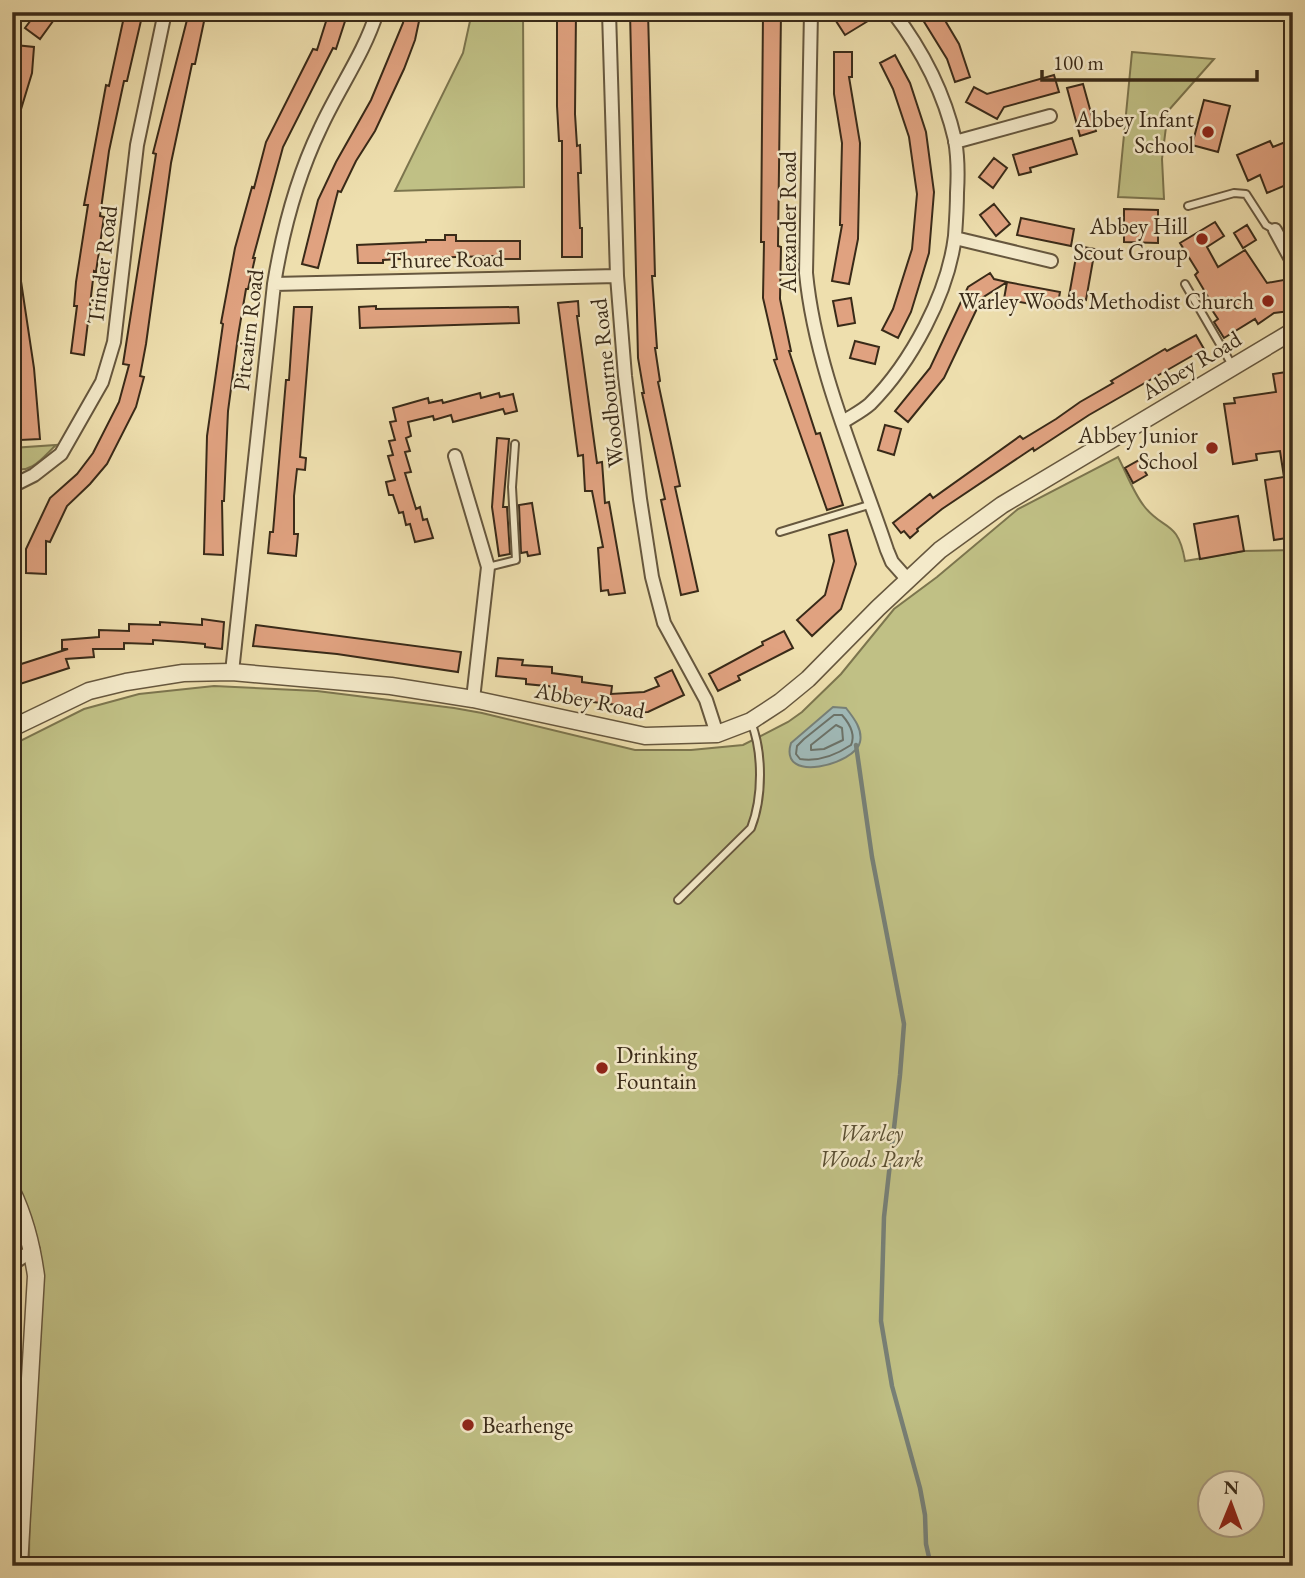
<svg xmlns="http://www.w3.org/2000/svg" width="1305" height="1578" font-family="'EB Garamond',serif">
	<rect width="100%" height="100%" fill="#eedfae"/>
	<filter id="stains"><feTurbulence type="fractalNoise" baseFrequency=".00286" numOctaves="4"/><feColorMatrix values="0 0 0 0 .2 0 0 0 0 .09 0 0 0 0 .02 0 0 0 .5 -.17"/></filter>
	<radialGradient id="worn" r=".72"><stop offset=".6" stop-color="#630" stop-opacity="0"/><stop offset="1" stop-color="#630" stop-opacity=".3"/></radialGradient>
	<!-- green -->
	<path fill="#c0c085" stroke="#7c754e" stroke-width="2" fill-rule="evenodd" d="M472,12H523L524,187L395,191L463,53Z
		M1132,52L1214,59L1168,111L1162,159L1164,199L1118,197Z
		M56,445C43,457 31,475 12,468V448Z
		M1118,457C1126,472 1133,492 1144,506C1163,531 1178,519 1185,561L1244,551L1293,550V1566H29C29,1509 32,1451 35,1394C40,1308 57,1255 12,1175V745L84,709L139,694L214,686L317,691L454,708L482,713L635,750H691L743,745L788,722L802,712L841,674L894,609L937,577L1018,509ZM1210,1484H1252V1526H1210Z"/>
	<!-- water -->
	<path fill="#a0b9b7" stroke="#778077" stroke-width="2" d="M833,707L846,708C853,717 863,729 860,742C856,764 778,785 791,743Z"/>
	<g fill="none" stroke-linecap="round" stroke-linejoin="round">
		<!-- shore -->
		<path stroke="#6c7268" stroke-width="2" d="M834,715H842C849,723 856,734 851,745C836,755 819,762 800,759L796,754L797,746L804,739Z
			M836,725L842,728L843,740L824,749L811,750V745Z"/>
		<!-- stream -->
		<path stroke="#778077" stroke-width="4.5" d="M856,745L872,857L904,1024L900,1075L884,1217L881,1321L892,1386L920,1488L925,1515L926,1544L931,1566"/>
	</g>
	<!-- building -->
	<path fill="#e0a280" stroke="#392a18" stroke-width="2" d="M37,12H50L56,17L40,39L25,28Z
		M125,12H143L127,81H124L109,151L100,216L104,217L96,272L94,271L84,355L71,353L77,306H74L76,282L88,205H84L106,85L109,86Z
		M189,12H206L195,64H192L171,163L146,344L140,376L144,377L136,407L107,464L90,484L67,506L50,542L46,541V574L26,573V549L50,498L77,474L93,453L119,402L129,365L123,364L156,154L153,153Z
		M329,12H348L336,49L333,48L283,147L253,258H255L248,289H246L238,336L228,411L224,501H222L223,555L204,554L207,436L223,324L221,323L235,248L252,187L254,188L266,142L313,49L317,50Z
		M405,12H421L415,40L404,69L375,131L356,161L341,192L338,191L318,268L302,264L318,200L336,162L371,100L403,23Z
		M557,12H576L575,114L577,146L580,145L581,173H578L580,228H582V257H562V141H559L557,106Z
		M630,12H648L655,276H652L657,348H655L660,381L658,382L680,486L675,487L698,591L681,595L661,500L665,499L642,393H644L638,358Z
		M763,12H781L778,246L781,247L780,299L791,351H789L816,434L820,433L843,505L827,510L774,360L777,359L763,298L764,242H761Z
		M851,12H863L868,21L845,35L836,21Z
		M918,12H940L959,44L970,77L955,82L947,59Z
		M15,45L34,47L32,73L15,129H12V76Z
		M834,52H852V77H849L860,143L858,239L849,284L832,281L842,225H840L842,143L834,94Z
		M895,55L910,83L926,132L934,192L929,253L911,312L898,338L882,330L893,309L912,249L917,194L909,137L893,89L880,63Z
		M1054,75L1059,92L1004,107L997,119L966,102L974,87L987,94Z
		M1083,84L1096,131L1080,136L1067,88Z
		M1204,100L1230,106L1218,152L1192,145Z
		M1072,138L1077,154L1030,168L1031,172L1019,175L1013,155Z
		M1293,139V182L1267,193L1260,175L1248,181L1237,155L1270,141L1273,147Z
		M994,158L1007,168L993,188L979,177Z
		M994,204L1010,224L996,236L980,215Z
		M1124,209L1158,210V243L1124,242Z
		M1021,218L1074,229L1071,246L1017,235Z
		M1215,222L1224,236L1207,247L1218,267L1245,250L1267,283L1289,279L1293,285V306L1290,311L1274,313L1258,324L1255,319L1224,338L1214,322L1218,319L1208,304L1211,302L1195,275L1198,272L1180,243Z
		M1247,225L1256,240L1243,248L1234,233Z
		M445,235H456V241H520V259H494V256L418,258L383,260V263H358L357,245L426,242V240H445Z
		M1078,246L1095,249L1086,300L1069,296Z
		M19,268L34,368L40,439L20,440L18,413H20L12,354V269Z
		M990,273L994,279L1007,282L982,298L944,378L908,422L895,411L930,368L968,287Z
		M1007,282L1060,292L1057,309L1004,299Z
		M851,298L855,323L838,326L833,301Z
		M578,301L579,316H577L597,463L602,462L605,503L609,502L625,593L609,595L608,590L601,591L598,548L603,547L592,491H585L583,455L578,456L558,303Z
		M376,306V309L518,307L519,323L360,328L359,307Z
		M294,307H312L300,457L306,458L305,470L297,469L294,496V534H298L296,556L268,553L270,532H273L286,380H289Z
		M1196,335L1204,349L1089,415L1034,451L1033,448L942,509L917,529L918,531L910,538L904,531L901,533L893,523L930,494L933,498L1020,436L1023,439L1056,419L1080,402L1113,383L1111,381L1165,349L1167,351Z
		M855,341L879,347L875,364L850,358Z
		M1293,371V537L1274,540L1265,480L1284,477L1280,451L1256,454L1257,460L1233,464L1224,404L1235,403L1234,398L1276,392L1273,374Z
		M480,393L481,398L499,393L500,397L513,394L517,411L505,414L503,409L453,422L451,415L434,420L433,416L408,422L411,436L406,438L410,451L405,452L411,472L405,473L416,509L420,507L423,520L427,519L433,538L415,542L410,524L406,525L403,512L399,513L393,495H389L386,482L395,480L388,456L393,455L389,441L395,440L390,422L396,421L393,408L428,398L429,403L442,400L443,403Z
		M885,425L901,429L894,455L878,450Z
		M497,438L509,439L503,507H507L510,554L499,556L492,507Z
		M1146,456L1152,466L1144,470L1147,475L1133,483L1125,468Z
		M532,503L540,554L528,556L527,552L521,553L519,505Z
		M1238,516L1244,551L1200,559L1194,524Z
		M847,530L856,564L841,609L812,636L797,620L825,595L834,561L829,535Z
		M202,619L224,622L222,649L205,647V644L183,642L153,640V644L124,643V649H93L94,657L66,659L69,668L20,684L15,666L68,649H62V640L99,637V630L129,631V624L160,625V622L202,625Z
		M256,625L461,652L458,672L337,654L253,646Z
		M784,631L793,648L738,676L740,680L718,691L709,674L763,645L762,642Z
		M498,658L523,660L522,665L552,667V673L582,677V682L612,686L611,694L644,692L659,686L655,678L672,670L684,695L648,712L617,713V705L584,701L585,697L555,693L556,687L526,684V679L496,676Z"/>
	<g fill="none" stroke-linecap="round" stroke-linejoin="round">
		<defs>
			<path id="service" d="M1188,206L1234,193L1246,194L1266,225L1275,230
				M1185,284L1232,365
				M780,532L872,504
				M488,567L516,560L512,487L515,444
				M678,900L751,828C763,797 763,752 751,722"/>
			<path id="minor" d="M609,12L617,276L625,376L640,499L652,577L664,623L706,700L717,734
				M811,12L806,273C815,367 857,460 887,550L892,562L908,580
				M955,142L1050,116
				M1275,230L1293,263
				M955,238L1051,261
				M274,284L617,276
				M843,422C852,416 862,411 870,404C911,363 948,294 955,236C956,222 957,207 957,193C958,176 958,157 955,140C944,92 923,51 893,12
				M455,456L488,567L473,699
				M12,486L34,475L61,454L102,382L114,342L137,145L165,12
				M232,672L274,284C283,229 296,179 320,129C338,89 364,54 377,12
				M12,1264L33,1250"/>
			<path id="tertiary" d="M12,728L89,691L126,682L183,673L232,672L391,686L473,699L645,736L717,734L751,721L780,702L808,679L878,608L940,550L1002,505L1293,331
				M12,1191C25,1218 32,1246 36,1276L19,1566"/>
		</defs>
		<!-- service casing -->
		<use href="#service" stroke="#66573e" stroke-width="10"/>
		<!-- minor casing -->
		<use href="#minor" stroke="#66573e" stroke-width="16"/>
		<!-- tertiary casing -->
		<use href="#tertiary" stroke="#66573e" stroke-width="19"/>
		<!-- service -->
		<use href="#service" stroke="#f4eaca" stroke-width="6"/>
		<!-- minor -->
		<use href="#minor" stroke="#f4eaca" stroke-width="12"/>
		<!-- tertiary -->
		<use href="#tertiary" stroke="#f4eaca" stroke-width="16"/>
	</g>
	<!-- markers -->
	<g fill="#8f2418" stroke="#f4eaca" stroke-width="2.5">
		<circle cx="1208" cy="132" r="7"/>
		<circle cx="1202" cy="239" r="7"/>
		<circle cx="1268" cy="301" r="7"/>
		<circle cx="1212" cy="448" r="7"/>
		<circle cx="602" cy="1068" r="7"/>
		<circle cx="468" cy="1425" r="7"/>
	</g>
	<g text-anchor="middle" dominant-baseline="central" stroke-width="5" stroke-linejoin="round" paint-order="stroke">
		<!-- poi labels -->
		<g font-size="23" fill="#392a18" stroke="#f4eaca" text-anchor="end">
			<text x="1194" y="119">Abbey Infant<tspan x="1194" dy="26">School</tspan></text>
			<text x="1188" y="226">Abbey Hill<tspan x="1188" dy="26">Scout Group</tspan></text>
			<text x="1254" y="301">Warley Woods Methodist Church</text>
			<text x="1198" y="435">Abbey Junior<tspan x="1198" dy="26">School</tspan></text>
			<text x="616" y="1055" text-anchor="start">Drinking<tspan x="616" dy="26">Fountain</tspan></text>
			<text x="482" y="1425" text-anchor="start">Bearhenge</text>
		</g>
		<!-- street labels -->
		<g font-size="23" fill="#392a18" stroke="#f4eaca">
			<text transform="translate(788 222) rotate(-90)">Alexander Road</text>
			<text transform="translate(445 259) rotate(-1)">Thuree Road</text>
			<text transform="translate(102 265) rotate(-83)">Trinder Road</text>
			<text transform="translate(248 330) rotate(-83)">Pitcairn Road</text>
			<text transform="translate(1191 365) rotate(-31)">Abbey Road</text>
			<text transform="translate(607 383) rotate(-96)">Woodbourne Road</text>
			<text transform="translate(590 700) rotate(11)">Abbey Road</text>
		</g>
		<!-- park labels -->
		<g font-size="23" font-style="italic" fill="#5b5033" stroke="#f4eaca">
			<text x="871" y="1133">Warley<tspan x="871" dy="26">Woods Park</tspan></text>
		</g>
	</g>
	<!-- margin -->
	<rect width="1305" height="1578" fill="none" stroke="#eedfae" stroke-width="42"/>
	<rect x="14" y="14" width="1277" height="1550" fill="none" stroke="#392a18" stroke-width="3.5"/>
	<rect x="21" y="21" width="1263" height="1536" fill="none" stroke="#392a18" stroke-width="2"/>
	<!-- north arrow -->
	<g transform="translate(1231 1504) rotate(1)"><circle r="33" fill="#f4eaca" stroke="#a99d83" stroke-width="2"/>
	<path d="M0-5L12 26L0 18L-12 26Z" fill="#8f2418"/>
	<text y="-10" font-size="19" font-weight="bold" text-anchor="middle" fill="#392a18">N</text>
	</g>
	<!-- scale -->
	<path d="M1042 70v10h215v-10" fill="none" stroke="#392a18" stroke-width="3.5"/>
	<text x="1053" y="70" font-size="21" fill="#392a18" stroke="#f4eaca" stroke-width="5" paint-order="stroke">100 m</text>
	<rect width="100%" height="100%" filter="url(#stains)"/>
	<rect width="100%" height="100%" fill="url(#worn)"/>
</svg>
